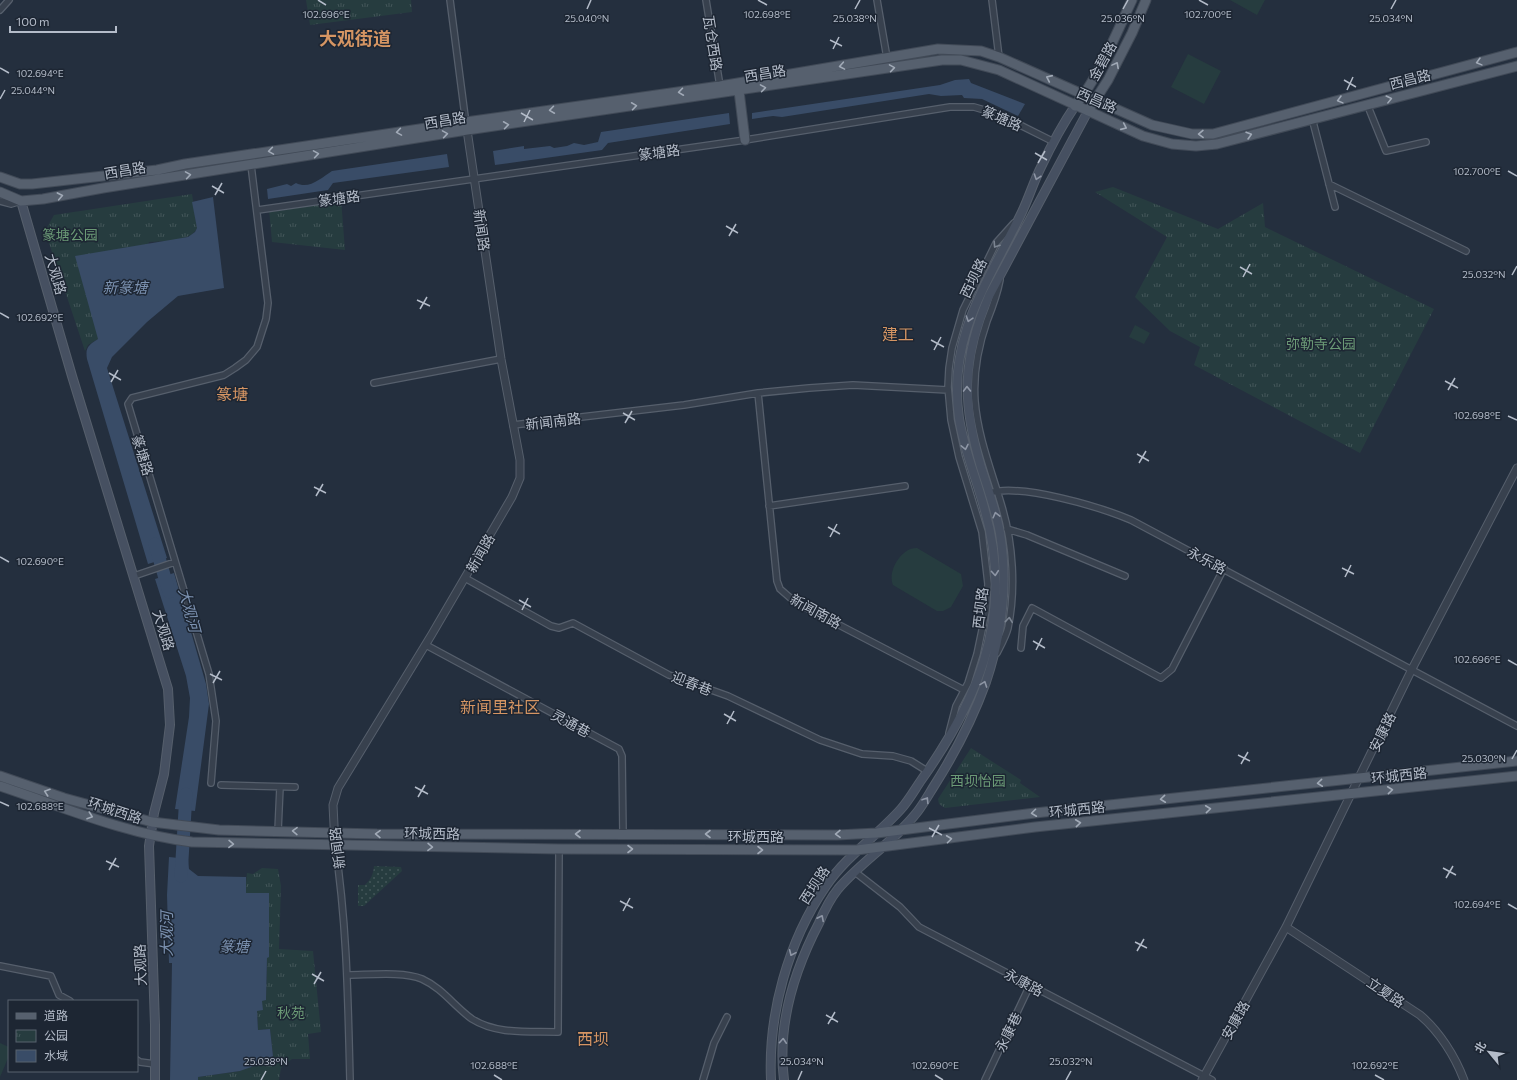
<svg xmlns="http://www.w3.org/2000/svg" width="1517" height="1080" font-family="Commissioner,'Noto Sans SC',sans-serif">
	<defs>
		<pattern id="grass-dots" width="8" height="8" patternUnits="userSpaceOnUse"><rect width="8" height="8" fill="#263c3f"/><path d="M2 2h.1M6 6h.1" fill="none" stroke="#435659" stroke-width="1.8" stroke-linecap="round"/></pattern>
		<pattern id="park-tufts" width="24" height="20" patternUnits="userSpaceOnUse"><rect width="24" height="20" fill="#263c3f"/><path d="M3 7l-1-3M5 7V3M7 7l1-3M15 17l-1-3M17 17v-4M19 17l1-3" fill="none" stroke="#435659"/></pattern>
	</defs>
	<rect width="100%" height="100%" fill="#242f3e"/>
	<!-- grass -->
	<path fill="url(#grass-dots)" d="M374,866L401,867L402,871L364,906H358V885H365C371,879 373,875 374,866Z"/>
	<!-- park -->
	<path fill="url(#park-tufts)" d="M306,0H411L412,12L310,25Z
		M1113,187L1218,229L1263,203L1265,227L1434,309L1360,453L1194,365L1200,347L1170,331L1135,297L1167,237L1095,192Z
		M192,194L197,228C191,242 163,241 149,242L98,339L88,345L85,351L45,231L54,215Z
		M341,199L345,250L272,242L269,209Z
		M971,748L1021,780L1020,783L1040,797L945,808L939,804L938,799Z
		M262,868L278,869L281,886L279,949L313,951L321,1032L308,1034L310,1059H292L281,1068L279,1080H198V1077L240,1071L273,1056L270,1029L258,1030L257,1010H262V1000H266L267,957H269V894L245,893L247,873L253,874Z"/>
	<!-- garden -->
	<path fill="#263c3f" d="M1230,0H1265L1257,15Z
		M1188,54L1221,71L1204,104L1171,87Z
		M1135,325L1150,333L1144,344L1129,337Z
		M917,548L961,574L963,586L951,607L943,611H937L893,585C887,571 902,547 917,548Z
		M0,1043L9,1047V1056L0,1077Z"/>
	<!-- water -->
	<path fill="#394c67" d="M969,79L971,83L1025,104L1018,116L982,99L964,98L962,95L941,96L929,94L782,117L773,116L752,119V113L940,85L955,80Z
		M729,113L730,124L608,143L602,150L495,165L493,151L524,146V149L550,146L554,148L567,146L574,143L584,145L598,142L601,132Z
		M447,154L449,167L333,183L328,190L268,199L267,189L287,184L291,186L296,183C309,190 321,178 332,171Z
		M213,197L224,288L178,296L147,322L112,357L107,368L167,558L148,564L87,359C85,347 89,345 98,339L75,256L188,237L195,232L197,228L192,202Z
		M174,573L206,684L209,704L195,811L175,809L189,717L190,698L186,676L155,579Z
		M169,857L188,859L189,869L198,876L246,877V893H269V957L267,958L266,1000L262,1001L263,1010L257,1011L258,1030L270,1029L273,1056L270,1060L240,1071L198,1077V1080H170L172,963H169L167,895Z"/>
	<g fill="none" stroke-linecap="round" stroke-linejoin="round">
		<!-- river -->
		<path stroke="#394c67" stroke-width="13" d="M155,544L169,592
			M181,876L186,794"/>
		<defs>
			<path id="minor" d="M450,0L466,124
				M706,0L720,86
				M877,0L887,58
				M992,0L999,57
				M0,10L9,0
				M1367,104L1386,151L1426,142
				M1312,118L1335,207
				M1329,184L1466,251
				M0,201L11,204L21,201
				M258,210L745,140L950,107H974L998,114L1054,142
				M374,383L501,359
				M758,393L777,581L780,589L795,602L964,690
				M513,425L684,405L758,393L809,388L853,385L948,390
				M989,493C1021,483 1100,507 1131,520L1517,726
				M769,506L905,486
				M1007,529L1027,535L1125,576
				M134,576L175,562
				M465,578L551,626L559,628L573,623L669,675L728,696L820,740L862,754L893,756L911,761L927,771
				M426,645L619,749L622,756L623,834
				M1021,648L1023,626L1032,608L1161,678L1172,669L1224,568
				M997,653C1001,645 1006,636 1008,628C1016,589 1013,544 1002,507C992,472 978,438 975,401C973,373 978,347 987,321C993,306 997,296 1000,280
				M949,733L956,706L968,683L977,654L986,611L988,584L982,532L959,457L951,420L948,387L949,368L952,348L963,310L996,243L1014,223
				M211,783L216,721L209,674L128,404L132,398L224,375L235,368L246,360L257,347L266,319L268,303L251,165
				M221,785L295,787
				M278,831L280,787
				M335,845C347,923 348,1002 350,1080
				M855,872L900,907L919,927L1212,1080
				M0,966L51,976L59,995L70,1001
				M347,975C368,975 403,971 422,979C442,988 455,1007 472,1019C497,1035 530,1031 558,1032L559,849
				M137,1060L140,1062L155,1064
				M703,1080L714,1043L727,1017
				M985,1080L1030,985"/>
			<path id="tertiary" d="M335,845L333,805L338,788L432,634L512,497L520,478V460L501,359L467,130
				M1286,927L1420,1015C1439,1031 1455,1056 1464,1080
				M1202,1080L1286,927L1412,669L1517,468"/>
			<path id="secondary" d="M21,201L72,376L168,689L170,725L164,774L154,813L149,846L155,1025V1080
				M771,1080C768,1014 788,941 826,886C846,856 877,836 901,809C909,800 915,789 922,779C948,742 971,703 984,660C999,612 999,559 985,511C977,480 964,450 959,418C947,336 989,281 1022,212C1029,197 1034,181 1041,167C1051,146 1062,125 1075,106
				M784,1080C777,1025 794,971 819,923C824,911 830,899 838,889C862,861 895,841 918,811C924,803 929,794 934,786C955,753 973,718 986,682C1002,634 1008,583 1000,533C996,511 988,489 981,467C962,403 962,358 989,296L1088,111"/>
			<path id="primary" d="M739,91L745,140
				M1075,106C1100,75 1115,36 1132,0
				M1088,111L1108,80L1132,33L1146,0
				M0,177L20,184H32L157,170L185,164L466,122L720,86L938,49L981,51L999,57L1152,125L1192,134H1213L1517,52
				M0,192L21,201L43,199L103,188L467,130L942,60H961L999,70L1143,136L1172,144L1196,146L1217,144L1517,66
				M0,776L64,798L152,822L219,830L377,834L837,835L877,833L1035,813L1517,761
				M0,786C63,807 126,834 192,842L559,849L857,850L1035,827L1517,776"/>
		</defs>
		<!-- minor casing -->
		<use href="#minor" stroke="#565f6c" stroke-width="8"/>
		<!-- tertiary casing -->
		<use href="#tertiary" stroke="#565f6c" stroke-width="9"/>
		<!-- secondary casing -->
		<use href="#secondary" stroke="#565f6c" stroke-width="10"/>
		<!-- primary casing -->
		<use href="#primary" stroke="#414a57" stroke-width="11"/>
		<!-- minor -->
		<use href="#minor" stroke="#38414e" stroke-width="5.5"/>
		<!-- tertiary -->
		<use href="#tertiary" stroke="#38414e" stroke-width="7"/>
		<!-- secondary -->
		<use href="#secondary" stroke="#465061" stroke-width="8"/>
		<!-- primary -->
		<use href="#primary" stroke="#56606e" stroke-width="9"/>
	</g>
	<!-- one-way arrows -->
	<defs><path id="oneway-chevron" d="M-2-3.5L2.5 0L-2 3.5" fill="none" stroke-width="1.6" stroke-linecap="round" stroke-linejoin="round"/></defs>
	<g stroke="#a1aab7">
		<use href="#oneway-chevron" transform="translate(1479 62) rotate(165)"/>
		<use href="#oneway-chevron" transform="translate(1116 65) rotate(-62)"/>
		<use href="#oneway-chevron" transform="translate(842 66) rotate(170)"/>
		<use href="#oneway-chevron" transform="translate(892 68) rotate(-9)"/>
		<use href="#oneway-chevron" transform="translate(1049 78) rotate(-156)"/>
		<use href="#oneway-chevron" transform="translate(763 88) rotate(-9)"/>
		<use href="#oneway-chevron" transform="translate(681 92) rotate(172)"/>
		<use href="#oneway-chevron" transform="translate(1389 99) rotate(-14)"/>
		<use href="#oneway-chevron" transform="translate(1340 100) rotate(165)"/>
		<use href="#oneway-chevron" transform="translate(634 106) rotate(-8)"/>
		<use href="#oneway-chevron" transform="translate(552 110) rotate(172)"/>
		<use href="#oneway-chevron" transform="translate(506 125) rotate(-8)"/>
		<use href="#oneway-chevron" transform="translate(1124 127) rotate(24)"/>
		<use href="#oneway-chevron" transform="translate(399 132) rotate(171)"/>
		<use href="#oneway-chevron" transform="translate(445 134) rotate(-9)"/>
		<use href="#oneway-chevron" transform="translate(1201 134) rotate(179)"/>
		<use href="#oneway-chevron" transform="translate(1249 135) rotate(-16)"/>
		<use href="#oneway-chevron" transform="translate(271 151) rotate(171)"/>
		<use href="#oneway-chevron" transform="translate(316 154) rotate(-9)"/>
		<use href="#oneway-chevron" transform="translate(188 175) rotate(-9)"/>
		<use href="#oneway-chevron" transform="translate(60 196) rotate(-11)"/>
		<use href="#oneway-chevron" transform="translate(1320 783) rotate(174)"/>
		<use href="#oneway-chevron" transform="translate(1390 790) rotate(-6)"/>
		<use href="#oneway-chevron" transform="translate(47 792) rotate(-161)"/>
		<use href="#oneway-chevron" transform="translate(1163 799) rotate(174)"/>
		<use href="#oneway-chevron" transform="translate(1208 809) rotate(-6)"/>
		<use href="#oneway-chevron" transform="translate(1034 813) rotate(173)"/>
		<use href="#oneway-chevron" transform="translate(90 816) rotate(19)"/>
		<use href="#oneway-chevron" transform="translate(1078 823) rotate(-6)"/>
		<use href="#oneway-chevron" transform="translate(295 831) rotate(-179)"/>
		<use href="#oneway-chevron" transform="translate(378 834) rotate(-179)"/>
		<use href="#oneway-chevron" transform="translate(578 834) rotate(-180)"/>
		<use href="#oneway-chevron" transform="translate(708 834) rotate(-180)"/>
		<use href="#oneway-chevron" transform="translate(838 834) rotate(179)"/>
		<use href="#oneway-chevron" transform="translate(949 839) rotate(-7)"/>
		<use href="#oneway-chevron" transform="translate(231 844) rotate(1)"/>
		<use href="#oneway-chevron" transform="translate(430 847) rotate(1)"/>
		<use href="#oneway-chevron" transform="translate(630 849)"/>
		<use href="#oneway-chevron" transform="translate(760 850)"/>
	</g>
	<g stroke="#8e96a5">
		<use href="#oneway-chevron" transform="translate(1037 177) rotate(109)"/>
		<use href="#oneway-chevron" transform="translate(969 319) rotate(108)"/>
		<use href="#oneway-chevron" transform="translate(967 389) rotate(-91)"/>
		<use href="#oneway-chevron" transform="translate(965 447) rotate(78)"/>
		<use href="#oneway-chevron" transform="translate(996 515) rotate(-104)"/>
		<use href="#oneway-chevron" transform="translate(995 573) rotate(85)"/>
		<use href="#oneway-chevron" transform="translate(984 684) rotate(-70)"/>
		<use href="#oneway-chevron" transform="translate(926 800) rotate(-58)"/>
		<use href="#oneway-chevron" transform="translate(821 918) rotate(-63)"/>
		<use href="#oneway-chevron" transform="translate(792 953) rotate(114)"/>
		<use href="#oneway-chevron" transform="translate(783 1041) rotate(-86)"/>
	</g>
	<g stroke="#7c8592">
		<use href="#oneway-chevron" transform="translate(996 245) rotate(123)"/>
		<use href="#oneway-chevron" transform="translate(1009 620) rotate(-84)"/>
	</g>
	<!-- ticks -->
	<path fill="none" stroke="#b4bcc9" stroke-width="1.5" d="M318,0L326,5M758,0L767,5M1199,0L1208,5M587,9L591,0M855,9L860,0M1123,9L1128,0M1391,9L1396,0M830,40L842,46M833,49L839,37M0,68L9,73M1344,80L1356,87M1347,90L1353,77M0,99L5,90M521,113L533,120M524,122L530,110M1035,153L1047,160M1038,163L1045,151M1508,171L1517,176M212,186L224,193M215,195L222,183M726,226L738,233M729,236L736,224M1240,267L1252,274M1512,275L1517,266M1243,277L1250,264M417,300L430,306M420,309L427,297M0,313L9,318M931,340L944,347M934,350L941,337M109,373L121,380M1445,381L1458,388M111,382L118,370M1448,390L1455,378M623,413L635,420M1508,416L1517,420M625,423L632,411M1137,454L1149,461M1139,463L1146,451M314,487L326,493M316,496L323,484M828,527L840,534M830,537L837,524M0,557L9,562M1342,568L1354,574M1345,577L1351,565M519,600L531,607M522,610L528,598M1033,641L1045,648M1036,650L1042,638M1508,660L1517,665M210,674L222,680M213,683L220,671M724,714L736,721M727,724L734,711M1238,755L1250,761M1512,759L1517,750M1241,764L1248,752M415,787L428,794M418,797L425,785M0,802L9,806M929,828L942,835M932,837L939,825M106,861L119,867M1443,868L1456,875M109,870L116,858M1446,878L1453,866M620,901L633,908M1508,904L1517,909M623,911L630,898M1135,942L1147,948M1137,951L1144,939M312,974L324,981M314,984L321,972M826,1015L838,1022M828,1024L835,1012M494,1075L502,1080M935,1075L943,1080M1375,1075L1384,1080M261,1080L266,1071M798,1080L802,1071M1066,1080L1071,1071"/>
	<g text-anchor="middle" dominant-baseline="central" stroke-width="3" stroke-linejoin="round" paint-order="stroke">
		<!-- street labels -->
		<g font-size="14" fill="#b4bcc9" stroke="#1d2633">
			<text transform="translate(713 43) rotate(81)">瓦仓西路</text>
			<text transform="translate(1102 61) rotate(-61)">金碧路</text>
			<text transform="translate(765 73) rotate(-9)">西昌路</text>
			<text transform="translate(1410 79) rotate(-14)">西昌路</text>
			<text transform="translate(1097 100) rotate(24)">西昌路</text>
			<text transform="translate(1002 118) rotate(23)">篆塘路</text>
			<text transform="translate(445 120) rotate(-9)">西昌路</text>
			<text transform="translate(659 152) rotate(-8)">篆塘路</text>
			<text transform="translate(125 170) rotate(-9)">西昌路</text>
			<text transform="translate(339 198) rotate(-8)">篆塘路</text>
			<text transform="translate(482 230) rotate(82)">新闻路</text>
			<text transform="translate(56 274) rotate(74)">大观路</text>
			<text transform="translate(973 278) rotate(-64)">西坝路</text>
			<text transform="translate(553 421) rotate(-7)">新闻南路</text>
			<text transform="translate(143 455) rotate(73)">篆塘路</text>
			<text transform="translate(480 553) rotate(-60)">新闻路</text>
			<text transform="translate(1207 560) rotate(28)">永乐路</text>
			<text transform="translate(980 608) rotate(-83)">西坝路</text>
			<text transform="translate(816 611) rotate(29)">新闻南路</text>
			<text transform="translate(164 630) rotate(73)">大观路</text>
			<text transform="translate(692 683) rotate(21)">迎春巷</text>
			<text transform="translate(571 723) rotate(28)">灵通巷</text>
			<text transform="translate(1382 732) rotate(-64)">安康路</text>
			<text transform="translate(1399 775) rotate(-6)">环城西路</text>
			<text transform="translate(1077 809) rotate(-6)">环城西路</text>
			<text transform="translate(115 810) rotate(18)">环城西路</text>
			<text transform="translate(432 833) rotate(1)">环城西路</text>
			<text x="756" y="836">环城西路</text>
			<text transform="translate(337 848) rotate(-97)">新闻路</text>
			<text transform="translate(814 885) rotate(-57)">西坝路</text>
			<text transform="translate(140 965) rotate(-92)">大观路</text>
			<text transform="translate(1024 982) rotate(28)">永康路</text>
			<text transform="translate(1386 992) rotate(34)">立夏路</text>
			<text transform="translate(1235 1020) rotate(-61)">安康路</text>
			<text transform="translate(1008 1032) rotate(-64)">永康巷</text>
		</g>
		<!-- park labels -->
		<g font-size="14" fill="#6b9a76" stroke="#1d2633">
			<text x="70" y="234">篆塘公园</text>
			<text x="1321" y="343">弥勒寺公园</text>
			<text x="978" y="780">西坝怡园</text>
			<text x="291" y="1012">秋苑</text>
		</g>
		<!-- water labels -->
		<g font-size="15" font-style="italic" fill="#7c92b1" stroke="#1d2633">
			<text x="125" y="287">新篆塘</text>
			<text transform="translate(190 610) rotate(75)">大观河</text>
			<text transform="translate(166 934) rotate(-90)">大观河</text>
			<text x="234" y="946">篆塘</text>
		</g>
		<!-- quarter labels -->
		<g font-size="16" fill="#d59563" stroke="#1d2633">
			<text x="898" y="333">建工</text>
			<text x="232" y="393">篆塘</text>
			<text x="500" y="706">新闻里社区</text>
			<text x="593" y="1038">西坝</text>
		</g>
		<!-- district labels -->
		<g font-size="18" font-weight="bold" fill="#d59563" stroke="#1d2633">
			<text x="355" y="38">大观街道</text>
		</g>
	</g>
	<g font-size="10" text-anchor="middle" fill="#b4bcc9" stroke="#1d2633" stroke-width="3" stroke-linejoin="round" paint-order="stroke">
		<text x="326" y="18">102.696°E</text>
		<text x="767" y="18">102.698°E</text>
		<text x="1208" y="18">102.700°E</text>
		<text x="587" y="22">25.040°N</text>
		<text x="855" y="22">25.038°N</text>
		<text x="1123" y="22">25.036°N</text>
		<text x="1391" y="22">25.034°N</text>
		<text x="40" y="77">102.694°E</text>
		<text x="33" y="94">25.044°N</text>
		<text x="1477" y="175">102.700°E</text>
		<text x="1484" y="278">25.032°N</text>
		<text x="40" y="321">102.692°E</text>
		<text x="1477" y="419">102.698°E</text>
		<text x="40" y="565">102.690°E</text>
		<text x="1477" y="663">102.696°E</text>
		<text x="1484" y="762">25.030°N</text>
		<text x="40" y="810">102.688°E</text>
		<text x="1477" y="908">102.694°E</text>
		<text x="266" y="1065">25.038°N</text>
		<text x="802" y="1065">25.034°N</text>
		<text x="1071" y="1065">25.032°N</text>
		<text x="494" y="1069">102.688°E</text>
		<text x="935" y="1069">102.690°E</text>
		<text x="1375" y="1069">102.692°E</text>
	</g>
	<!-- legend -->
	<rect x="8" y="1000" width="130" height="72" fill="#1d2633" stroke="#59626f"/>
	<rect x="16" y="1013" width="20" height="6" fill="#56606e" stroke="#59626f"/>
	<text x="44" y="1020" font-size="12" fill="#b4bcc9">道路</text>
	<rect x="16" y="1030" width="20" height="12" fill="url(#park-tufts)" stroke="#59626f"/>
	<text x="44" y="1040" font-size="12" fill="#b4bcc9">公园</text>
	<rect x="16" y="1050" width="20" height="12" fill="#394c67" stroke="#59626f"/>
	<text x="44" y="1060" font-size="12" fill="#b4bcc9">水域</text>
	<!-- north arrow -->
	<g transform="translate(1489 1052) rotate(299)" stroke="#1d2633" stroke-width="3" paint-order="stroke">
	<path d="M0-3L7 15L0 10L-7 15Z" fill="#b4bcc9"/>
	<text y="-6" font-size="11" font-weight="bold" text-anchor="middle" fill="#b4bcc9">北</text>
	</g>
	<!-- scale -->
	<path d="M10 26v6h106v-6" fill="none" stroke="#b4bcc9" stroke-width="2"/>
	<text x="16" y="26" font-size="12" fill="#b4bcc9" stroke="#1d2633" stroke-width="3" paint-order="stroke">100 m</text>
</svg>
